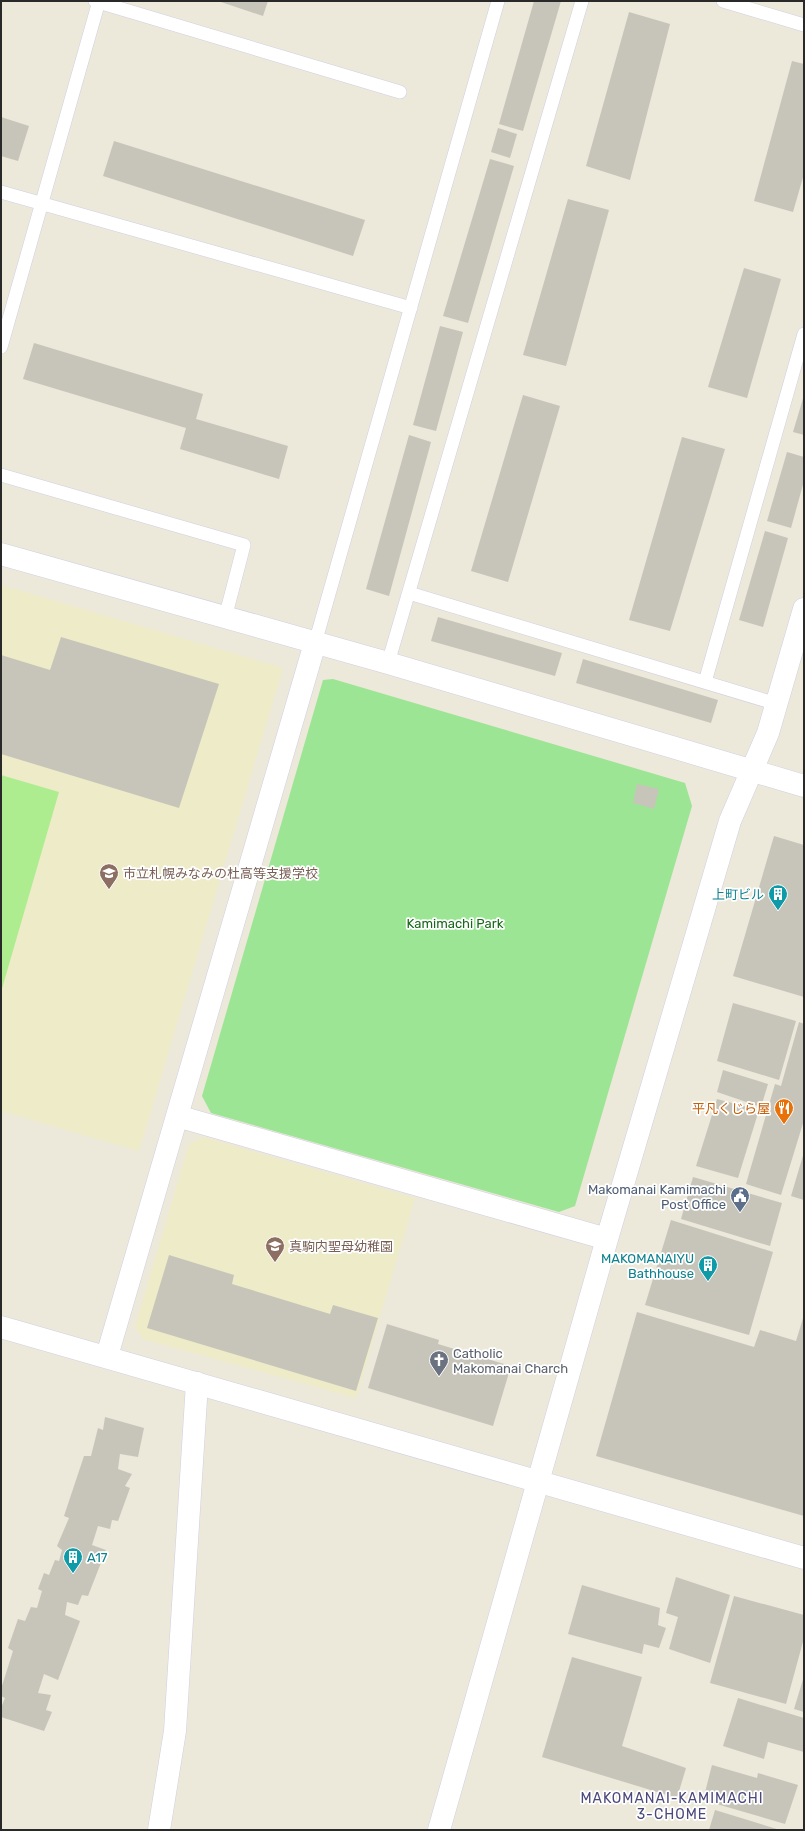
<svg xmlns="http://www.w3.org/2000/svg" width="805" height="1831" font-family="Rubik,'Noto Sans JP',sans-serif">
	<rect width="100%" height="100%" fill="#ece8da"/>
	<!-- education -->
	<path fill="#eeebc8" d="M1,585L283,668L139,1151L1,1111Z
		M203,1137L415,1198L356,1398L143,1339L135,1327L189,1144Z"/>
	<!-- green -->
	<path fill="#9ce594" d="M333,679L685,783L692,806L575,1206L559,1212L211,1113L202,1096L323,680Z"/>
	<!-- pitch -->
	<path fill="#aeed8f" d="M1,775L59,792L1,992Z"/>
	<!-- building -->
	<path fill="#c7c5ba" d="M218,1H268L263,16Z
		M534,1H561L523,131L499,124Z
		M629,12L670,24L630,180L586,166Z
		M792,61L804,64V174L793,212L754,201Z
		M1,117L29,126L18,161L1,156Z
		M498,128L517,134L510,158L491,152Z
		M114,141L365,220L353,256L103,176Z
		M490,159L514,166L468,323L443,316Z
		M568,199L609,210L566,366L523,355Z
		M744,268L781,279L747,398L708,387Z
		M440,326L463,332L436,431L413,425Z
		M34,343L203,394L196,419L288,446L279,479L180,449L186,428L23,379Z
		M523,395L560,406L508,582L471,571Z
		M804,395V435L793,432Z
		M409,435L431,442L389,596L366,589Z
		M682,437L725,449L670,631L629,620Z
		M787,452L804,457V481L791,528L767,521Z
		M765,531L788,538L763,627L739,620Z
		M438,617L562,653L555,676L431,641Z
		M61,637L219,684L179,808L1,754V655L50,670Z
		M583,659L718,700L711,723L576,683Z
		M637,784L659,789L654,809L633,803Z
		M774,836L804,845V997L733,976Z
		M733,1003L796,1021L779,1080L717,1061Z
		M799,1022L804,1024V1120L781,1195L746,1184L775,1084L781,1086Z
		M723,1070L768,1084L761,1107L717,1092Z
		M717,1099L759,1110L738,1178L696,1166Z
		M804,1152V1200L791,1196Z
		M693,1177L782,1203L770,1246L681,1219Z
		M671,1220L773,1252L749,1335L645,1305Z
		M169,1255L234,1275L232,1284L330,1314L333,1305L378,1318L356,1391L147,1328Z
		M637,1312L754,1347L760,1330L796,1341L804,1315V1516L596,1456Z
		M387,1324L439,1340L438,1344L511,1366L493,1426L368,1388Z
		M105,1417L144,1428L138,1457L120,1454L118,1469L132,1474L125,1486L130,1488L118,1521L112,1520L110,1529L98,1526L92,1545L106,1550L88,1596L82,1595L78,1605L67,1602L65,1615L80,1621L58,1680L44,1674L38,1693L51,1695L46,1710L52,1712L44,1731L1,1717V1708L5,1698L1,1696V1689L13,1651L8,1648L18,1619L25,1621L31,1607L37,1608L42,1591L38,1589L44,1573L49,1575L55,1560L59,1561L62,1550L57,1546L69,1518L64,1516L84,1456H91L98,1428L103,1430Z
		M676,1577L730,1595L710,1663L669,1649L678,1617L666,1613Z
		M582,1585L660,1608L658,1625L666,1628L659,1648L644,1644L642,1654L568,1634Z
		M734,1596L804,1615V1638L786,1704L710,1683Z
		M572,1657L642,1677L622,1746L686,1768L677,1798L542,1757Z
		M804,1676V1712L794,1709Z
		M738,1698L804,1718V1752L768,1742L764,1759L723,1746Z
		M712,1765L757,1778L758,1773L798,1785L785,1824L703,1800Z
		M715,1810L780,1830H709Z"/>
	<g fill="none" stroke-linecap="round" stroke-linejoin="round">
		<defs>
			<path id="lane" d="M95,1L400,92
				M723,1L804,25
				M1,192L411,308
				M1,347L99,1
				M1,475L244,545L225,618
				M409,593L777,704
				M315,643L498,1
				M388,663L582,1
				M705,682L804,334"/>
			<path id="street" d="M1,554L388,663L804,786
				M177,1116L607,1239
				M1,1327L804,1558
				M107,1356L315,643
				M159,1830L175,1731L197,1383
				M439,1830L607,1239L730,821L768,733L804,609"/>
		</defs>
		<!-- lane casing -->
		<use href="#lane" stroke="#d0cfe3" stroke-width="14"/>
		<!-- street casing -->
		<use href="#street" stroke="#d0cfe3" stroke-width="23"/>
		<!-- lane -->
		<use href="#lane" stroke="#fff" stroke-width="13"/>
		<!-- street -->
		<use href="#street" stroke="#fff" stroke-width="22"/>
	</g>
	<!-- icons -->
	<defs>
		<symbol id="school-pin" viewBox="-11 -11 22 30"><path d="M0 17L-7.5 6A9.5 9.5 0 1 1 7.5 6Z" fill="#8d6e63" stroke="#fff"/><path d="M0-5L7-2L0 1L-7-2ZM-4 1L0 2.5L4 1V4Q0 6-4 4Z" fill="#fff"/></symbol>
		<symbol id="building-pin" viewBox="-11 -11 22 30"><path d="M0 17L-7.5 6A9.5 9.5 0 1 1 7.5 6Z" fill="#0f9aa8" stroke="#fff"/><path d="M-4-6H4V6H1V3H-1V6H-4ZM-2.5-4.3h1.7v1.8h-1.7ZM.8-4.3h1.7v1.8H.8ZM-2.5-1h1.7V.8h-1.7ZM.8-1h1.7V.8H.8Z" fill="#fff"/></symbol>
		<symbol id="restaurant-pin" viewBox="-11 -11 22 30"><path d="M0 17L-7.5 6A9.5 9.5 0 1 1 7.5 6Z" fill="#e8710a" stroke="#fff"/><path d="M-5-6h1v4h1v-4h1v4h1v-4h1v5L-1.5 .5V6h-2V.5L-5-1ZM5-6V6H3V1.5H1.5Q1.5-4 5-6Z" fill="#fff"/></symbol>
		<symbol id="civic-pin" viewBox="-11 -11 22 30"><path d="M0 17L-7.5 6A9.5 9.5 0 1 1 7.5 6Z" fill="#5c6f8a" stroke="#fff"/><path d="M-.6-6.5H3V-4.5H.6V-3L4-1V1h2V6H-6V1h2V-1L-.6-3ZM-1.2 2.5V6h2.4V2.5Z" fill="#fff"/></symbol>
		<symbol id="church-pin" viewBox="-11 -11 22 30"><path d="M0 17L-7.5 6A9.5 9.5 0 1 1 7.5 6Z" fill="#6b7280" stroke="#fff"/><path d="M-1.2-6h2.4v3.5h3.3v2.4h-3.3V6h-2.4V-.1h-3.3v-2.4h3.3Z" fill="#fff"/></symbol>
	</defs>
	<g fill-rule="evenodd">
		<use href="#school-pin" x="98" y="862" width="22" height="30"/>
		<use href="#building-pin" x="767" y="883" width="22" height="30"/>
		<use href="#restaurant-pin" x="773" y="1097" width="22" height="30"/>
		<use href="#civic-pin" x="729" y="1185" width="22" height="30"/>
		<use href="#school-pin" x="264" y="1235" width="22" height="30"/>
		<use href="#building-pin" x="697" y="1254" width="22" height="30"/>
		<use href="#church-pin" x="428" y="1349" width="22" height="30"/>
		<use href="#building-pin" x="62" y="1546" width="22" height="30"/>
	</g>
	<g text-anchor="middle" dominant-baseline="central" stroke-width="3.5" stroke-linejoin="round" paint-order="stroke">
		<!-- education labels -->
		<g font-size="13" fill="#785e54" stroke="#fff" text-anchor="start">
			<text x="123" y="873">市立札幌みなみの杜高等支援学校</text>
			<text x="289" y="1246">真駒内聖母幼稚園</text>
		</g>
		<!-- culture labels -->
		<g font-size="13" fill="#0d838f" stroke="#fff" text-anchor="end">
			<text x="764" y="894">上町ビル</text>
			<text x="694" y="1258">MAKOMANAIYU<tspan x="694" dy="15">Bathhouse</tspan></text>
			<text x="87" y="1557" text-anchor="start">A17</text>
		</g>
		<!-- park labels -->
		<g font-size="13" fill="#17681a" stroke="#fff">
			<text x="455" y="923">Kamimachi Park</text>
		</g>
		<!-- food labels -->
		<g font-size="13" fill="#c56008" stroke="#fff" text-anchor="end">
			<text x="770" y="1108">平凡くじら屋</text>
		</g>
		<!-- service labels -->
		<g font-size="13" fill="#4e5e75" stroke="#fff" text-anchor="end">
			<text x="726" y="1189">Makomanai Kamimachi<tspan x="726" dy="15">Post Office</tspan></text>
		</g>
		<!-- worship labels -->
		<g font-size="13" fill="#5b616d" stroke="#fff" text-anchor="start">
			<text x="453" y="1353">Catholic<tspan x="453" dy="15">Makomanai Charch</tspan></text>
		</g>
		<!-- neighbourhood labels -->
		<g font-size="14" letter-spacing="1" fill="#4b487b" stroke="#fff">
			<text x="672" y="1798">MAKOMANAI-KAMIMACHI<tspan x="672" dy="16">3-CHOME</tspan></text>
		</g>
	</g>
	<!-- border -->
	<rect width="805" height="1831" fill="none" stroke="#292929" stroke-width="4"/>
</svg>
